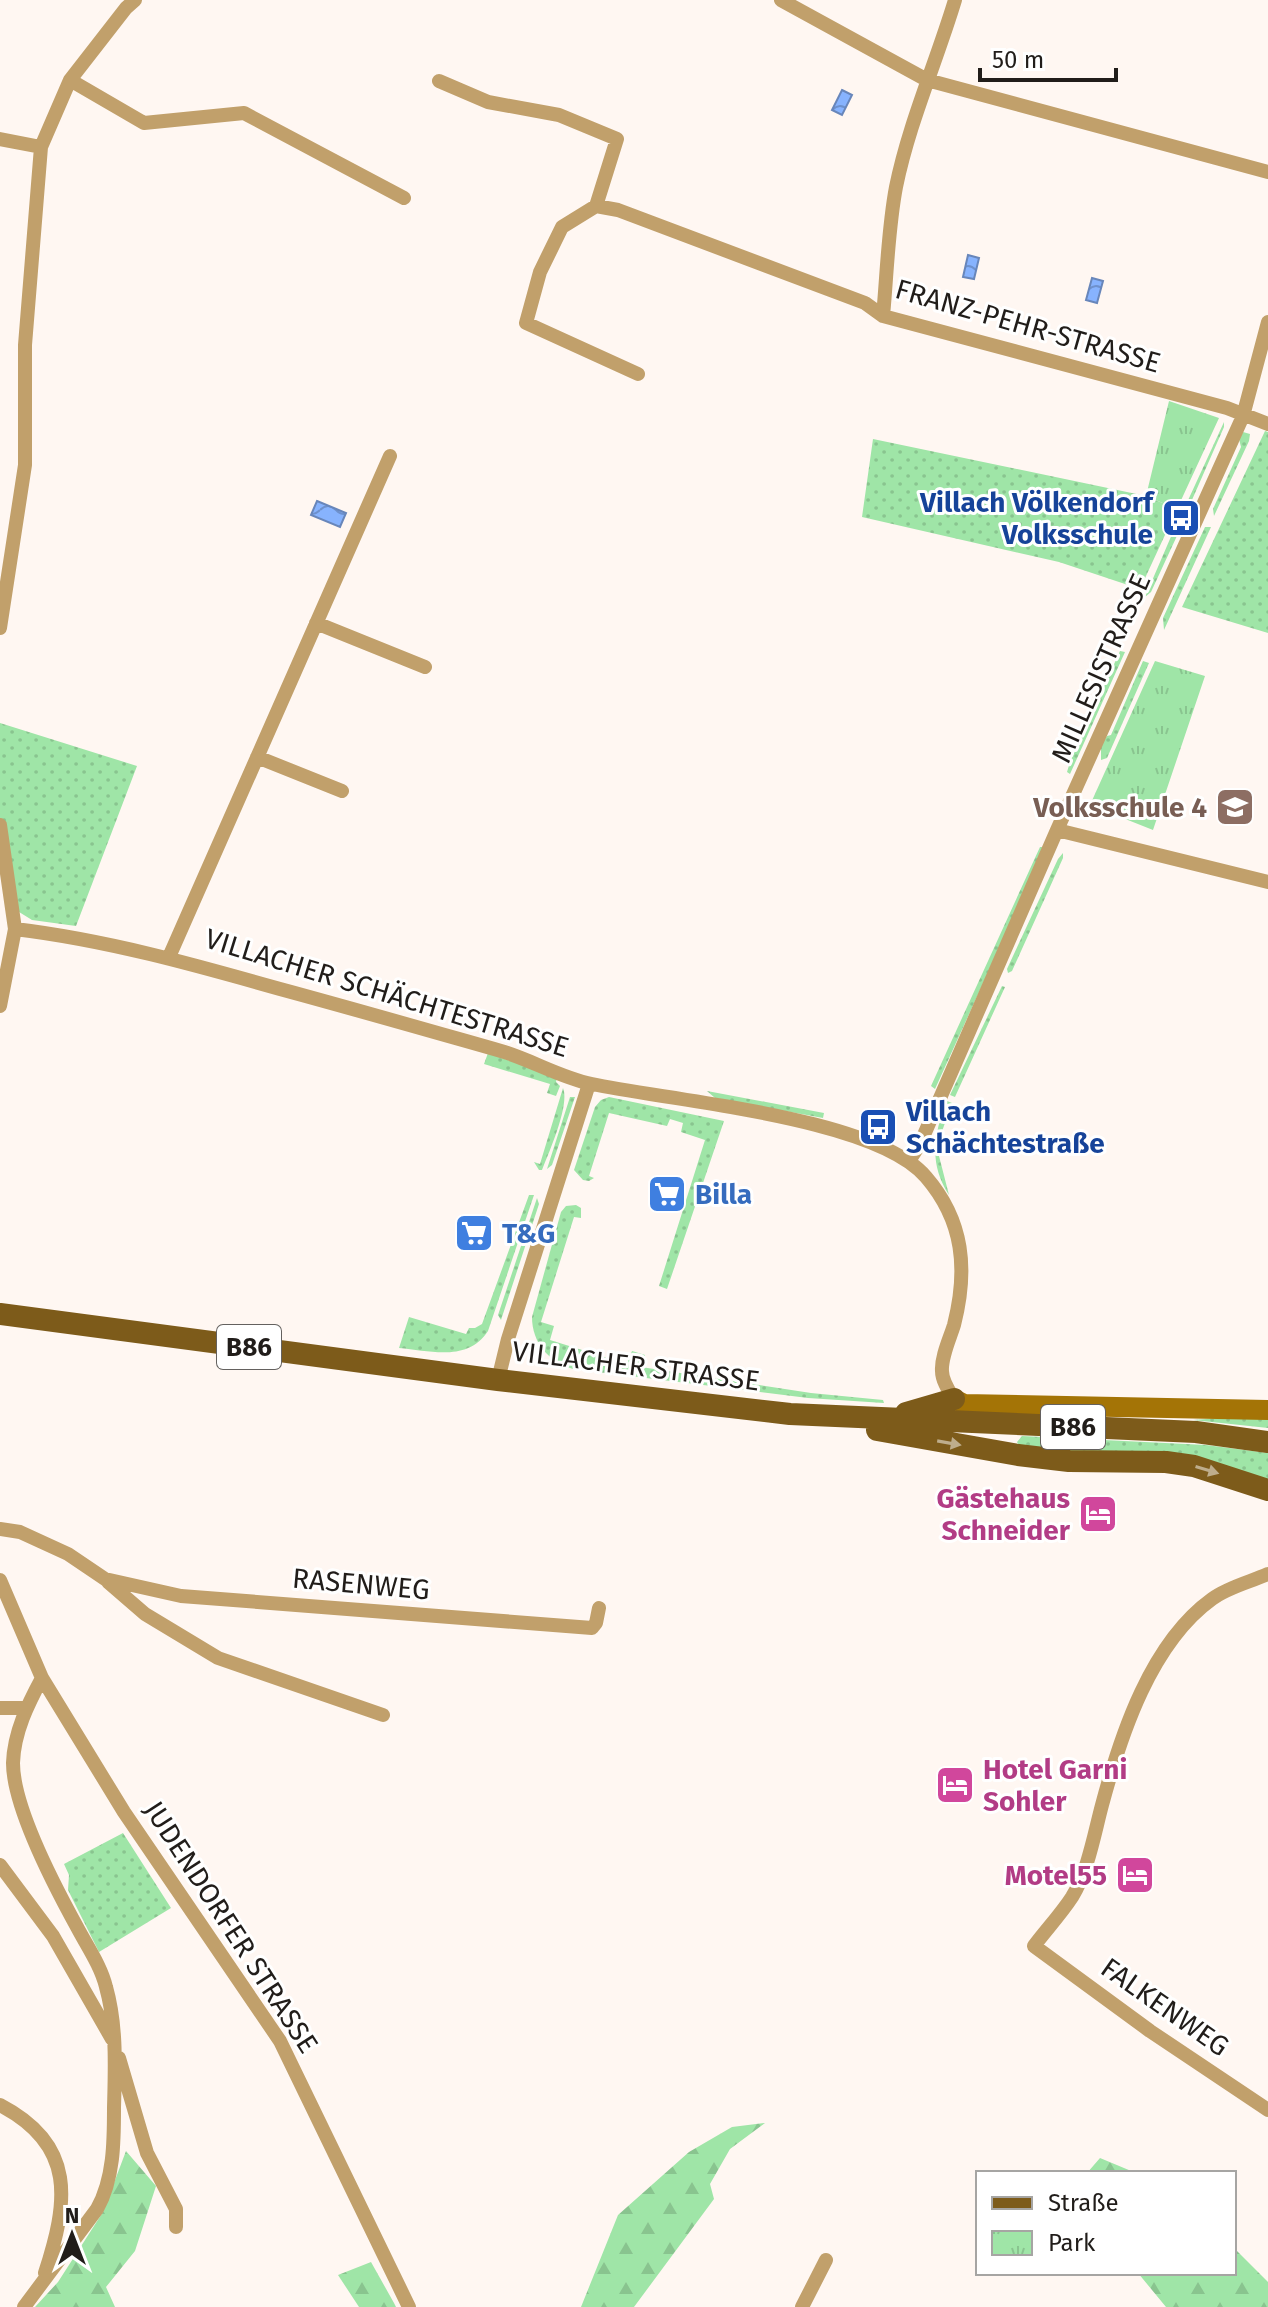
<svg xmlns="http://www.w3.org/2000/svg" width="1268" height="2307" font-family="'Fira Sans',sans-serif">
	<defs>
		<pattern id="grass-dots" width="8" height="8" patternUnits="userSpaceOnUse" patternTransform="scale(2)"><rect width="8" height="8" fill="#9fe5a7"/><path d="M2 2h.1M6 6h.1" fill="none" stroke="#89c48f" stroke-width="1.8" stroke-linecap="round"/></pattern>
		<pattern id="forest-firs" width="22" height="20" patternUnits="userSpaceOnUse" patternTransform="scale(2)"><rect width="22" height="20" fill="#9fe5a7"/><path d="M5 1l3.5 6h-7zM16 11l3.5 6h-7z" fill="#89c48f"/></pattern>
		<pattern id="park-tufts" width="24" height="20" patternUnits="userSpaceOnUse" patternTransform="scale(2)"><rect width="24" height="20" fill="#9fe5a7"/><path d="M3 7l-1-3M5 7V3M7 7l1-3M15 17l-1-3M17 17v-4M19 17l1-3" fill="none" stroke="#89c48f"/></pattern>
		<pattern id="water-waves" width="16" height="10" patternUnits="userSpaceOnUse" patternTransform="scale(2)"><rect width="16" height="10" fill="#87b3fe"/><path d="M0 5q4-4 8 0t8 0" fill="none" stroke="#6e91cd"/></pattern>
	</defs>
	<rect width="100%" height="100%" fill="#fff7f2"/>
	<!-- grass -->
	<path fill="url(#grass-dots)" d="M1224,422V427L1188,509H1184Z
		M1265,431L1268,432V633L1182,607Z
		M1243,432L1250,434L1249,441L1214,516L1213,509L1241,447L1239,439Z
		M873,439L1146,496L1177,509L1140,589L1059,562L862,517Z
		M1179,518L1182,525L1151,592L1145,597Z
		M1205,527H1211L1164,630L1163,618Z
		M1120,651L1125,652L1070,774L1067,772L1070,762Z
		M1143,661L1149,663L1107,758L1101,760V745L1107,736L1111,735Z
		M0,723L137,766L76,926L32,920L11,907L0,821Z
		M1040,847H1045L935,1089L931,1086Z
		M1063,853V858L1012,971L1008,973L1007,969L1058,859Z
		M1002,986L1005,987L955,1097L950,1095Z
		M488,1053L557,1077L556,1082L560,1086L556,1096L547,1093L550,1084L484,1064Z
		M563,1088C570,1105 549,1152 542,1170H539L534,1162L540,1164Z
		M707,1091L824,1113L823,1118L715,1098Z
		M570,1097H575L552,1165L547,1169Z
		M609,1097L724,1121L667,1289L659,1286L705,1140L681,1132L683,1123L670,1119L667,1126L609,1113L589,1176L594,1178L589,1181L583,1180L574,1170L595,1107L601,1100Z
		M947,1101L952,1103L939,1140V1156L949,1195C929,1164 933,1135 947,1101Z
		M529,1195H534L488,1331C468,1362 431,1351 399,1348L409,1317L466,1334L469,1328H475L482,1324Z
		M537,1198L539,1204L501,1320L498,1315Z
		M576,1205L581,1208V1218L574,1217L541,1322L554,1326L550,1340L627,1364L632,1351L645,1355L641,1367L811,1393L883,1400L884,1403L808,1398L573,1369C549,1362 532,1343 532,1317L561,1212L566,1206Z
		M1234,1417L1268,1419V1428L1193,1420Z
		M1022,1436L1206,1445L1268,1453V1481L1020,1448L1017,1442Z
		M123,1833L171,1908L99,1952L68,1890L69,1875L64,1864Z"/>
	<!-- forest -->
	<path fill="url(#forest-firs)" d="M765,2123L730,2149L710,2184L714,2199L634,2307H581L618,2215L689,2152L732,2127Z
		M126,2151L156,2186L135,2251L106,2287L115,2307H35L58,2282L103,2212Z
		M1100,2158L1136,2173H1087Z
		M1234,2248L1268,2282V2307H1166L1138,2273H1234Z
		M371,2262L394,2303L396,2307H359L338,2275Z"/>
	<!-- park -->
	<path fill="url(#park-tufts)" d="M1169,401L1219,418L1177,509L1146,496Z
		M1155,661L1205,676L1153,830L1090,805Z"/>
	<!-- water -->
	<path fill="url(#water-waves)" stroke="#6886ba" stroke-width="2" d="M842,90L852,95L842,115L832,110Z
		M968,255L979,258L974,279L963,277Z
		M1092,278L1103,281L1097,303L1086,300Z
		M317,501L346,513L340,527L311,515Z"/>
	<g fill="none" stroke-linecap="round" stroke-linejoin="round">
		<!-- street -->
		<path stroke="#c1a06b" stroke-width="14" d="M781,0L927,80L1268,172
			M70,80L144,123L244,113L404,198
			M439,81L488,102L559,115L617,139L596,206
			M0,139L41,147
			M883,316C887,274 888,229 896,187C909,123 936,63 955,0
			M638,374L526,323L540,272L562,227L596,206L618,210L865,303L883,316L1227,408L1268,424
			M316,623L425,667
			M0,628L25,465V345L41,147L70,80L126,8L135,0
			M257,757L342,791
			M0,825L15,929L0,1006
			M1057,830L1268,882
			M15,929C106,940 192,964 280,989C354,1009 427,1030 501,1051C532,1060 561,1078 592,1084C672,1101 875,1117 926,1177C964,1221 968,1270 954,1325C950,1338 941,1357 942,1371C942,1381 949,1391 954,1399
			M169,957L390,456
			M909,1161L920,1144L1057,830L1243,416L1268,322
			M498,1380L508,1339L589,1084
			M0,1529L20,1532L68,1554L105,1579L181,1596L592,1628L596,1623L599,1608
			M1268,1574C1250,1582 1228,1587 1212,1599C1151,1643 1121,1734 1102,1805C1094,1835 1088,1871 1072,1897C1061,1914 1046,1930 1034,1946L1150,2031L1268,2110
			M0,1580L42,1678L124,1812L280,2041L409,2307
			M108,1582L145,1614L218,1658L383,1715
			M0,1708H25
			M0,1865L53,1936L112,2039
			M119,2058L147,2153L176,2209V2227
			M0,2105C77,2145 68,2202 45,2273
			M24,2307L97,2209C114,2179 114,2141 114,2108C115,2067 117,2026 106,1987C101,1966 87,1946 77,1927C55,1887 13,1808 13,1763C14,1732 28,1704 42,1678
			M802,2307L826,2260"/>
		<!-- secondary -->
		<path stroke="#a47406" stroke-width="20" d="M954,1399L964,1404L1268,1410"/>
		<!-- primary -->
		<path stroke="#7d5b1a" stroke-width="22" d="M0,1314L498,1380L790,1414L1196,1432L1268,1442
			M906,1413L954,1399
			M877,1430L1018,1455L1069,1461L1166,1462L1194,1466L1268,1490"/>
	</g>
	<!-- one-way arrows -->
	<defs><path id="oneway-solid" d="M-6-.8H1V-3.2L6.5 0L1 3.2V.8H-6Z" transform="scale(2)"/></defs>
	<g fill="#bead8c">
		<use href="#oneway-solid" transform="translate(949 1443) rotate(10)"/>
		<use href="#oneway-solid" transform="translate(1207 1470) rotate(17)"/>
	</g>
	<!-- icons -->
	<defs>
		<symbol id="bus-square" viewBox="-11 -11 22 22"><rect x="-9" y="-9" width="18" height="18" rx="4" fill="#1a4fb4" stroke="#fff"/><path d="M-5-6H5V4H4V6H2V4H-2V6H-4V4H-5ZM-3.5-4V0h7V-4ZM-3.5 1.2v1.5H-2V1.2ZM2 1.2v1.5H3.5V1.2Z" fill="#fff"/></symbol>
		<symbol id="school-square" viewBox="-11 -11 22 22"><rect x="-9" y="-9" width="18" height="18" rx="4" fill="#8d6e63" stroke="#fff"/><path d="M0-5L7-2L0 1L-7-2ZM-4 1L0 2.5L4 1V4Q0 6-4 4Z" fill="#fff"/></symbol>
		<symbol id="supermarket-square" viewBox="-11 -11 22 22"><rect x="-9" y="-9" width="18" height="18" rx="4" fill="#3f7fe0" stroke="#fff"/><path d="M-6-5.5h2.5l.6 2H6L4.5 2H-2.5L-4.4-4H-6ZM-1.5 3.2a1.3 1.3 0 1 0 .1 0ZM3 3.2a1.3 1.3 0 1 0 .1 0Z" fill="#fff"/></symbol>
		<symbol id="hotel-square" viewBox="-11 -11 22 22"><rect x="-9" y="-9" width="18" height="18" rx="4" fill="#d1479c" stroke="#fff"/><path d="M-6-4.5h1.5V1H6V5H4.5V3h-9V5H-6ZM-4 0a1.8 1.8 0 1 1 3.6 0ZM.5 0V-2.5h3Q6-2.5 6 0Z" fill="#fff"/></symbol>
	</defs>
	<g fill-rule="evenodd">
		<use href="#bus-square" x="1159" y="496" width="44" height="44"/>
		<use href="#school-square" x="1213" y="785" width="44" height="44"/>
		<use href="#bus-square" x="856" y="1105" width="44" height="44"/>
		<use href="#supermarket-square" x="645" y="1172" width="44" height="44"/>
		<use href="#supermarket-square" x="452" y="1211" width="44" height="44"/>
		<use href="#hotel-square" x="1076" y="1492" width="44" height="44"/>
		<use href="#hotel-square" x="933" y="1763" width="44" height="44"/>
		<use href="#hotel-square" x="1113" y="1853" width="44" height="44"/>
	</g>
	<g text-anchor="middle" dominant-baseline="central" stroke-width="6" stroke-linejoin="round" paint-order="stroke">
		<!-- shield labels -->
		<g fill="#fff" stroke="#64615f" stroke-width="2">
			<rect x="217" y="1325" width="64" height="44" rx="6"/>
			<rect x="1041" y="1405" width="64" height="44" rx="6"/>
		</g>
		<g font-size="26" font-weight="bold" fill="#211d1a">
			<text x="249" y="1347">B86</text>
			<text x="1073" y="1427">B86</text>
		</g>
		<!-- street labels -->
		<g font-size="28" fill="#211d1a" stroke="#fff">
			<text transform="translate(1028 326) rotate(16)">FRANZ-PEHR-STRASSE</text>
			<text transform="translate(1101 668) rotate(-66)">MILLESISTRASSE</text>
			<text transform="translate(387 993) rotate(17)">VILLACHER SCHÄCHTESTRASSE</text>
			<text transform="translate(636 1366) rotate(7)">VILLACHER STRASSE</text>
			<text transform="translate(361 1584) rotate(5)">RASENWEG</text>
			<text transform="translate(231 1927) rotate(57)">JUDENDORFER STRASSE</text>
			<text transform="translate(1165 2007) rotate(35)">FALKENWEG</text>
		</g>
		<!-- transit labels -->
		<g font-size="28" font-weight="bold" fill="#164399" stroke="#fff" text-anchor="end">
			<text x="1153" y="502">Villach Völkendorf<tspan x="1153" dy="32">Volksschule</tspan></text>
			<text x="906" y="1111" text-anchor="start">Villach<tspan x="906" dy="32">Schächtestraße</tspan></text>
		</g>
		<!-- education labels -->
		<g font-size="28" font-weight="bold" fill="#785e54" stroke="#fff" text-anchor="end">
			<text x="1207" y="807">Volksschule 4</text>
		</g>
		<!-- shop labels -->
		<g font-size="28" font-weight="bold" fill="#366cbe" stroke="#fff" text-anchor="start">
			<text x="695" y="1194">Billa</text>
			<text x="502" y="1233">T&amp;G</text>
		</g>
		<!-- hotel labels -->
		<g font-size="28" font-weight="bold" fill="#b23c85" stroke="#fff" text-anchor="end">
			<text x="1070" y="1498">Gästehaus<tspan x="1070" dy="32">Schneider</tspan></text>
			<text x="983" y="1769" text-anchor="start">Hotel Garni<tspan x="983" dy="32">Sohler</tspan></text>
			<text x="1107" y="1875">Motel55</text>
		</g>
	</g>
	<!-- legend -->
	<rect x="976" y="2171" width="260" height="104" fill="#ffffff" stroke="#a6a5a3" stroke-width="2"/>
	<rect x="992" y="2197" width="40" height="12" fill="#7d5b1a" stroke="#a6a5a3" stroke-width="2"/>
	<text x="1048" y="2211" font-size="24" fill="#211d1a">Straße</text>
	<rect x="992" y="2231" width="40" height="24" fill="url(#park-tufts)" stroke="#a6a5a3" stroke-width="2"/>
	<text x="1048" y="2251" font-size="24" fill="#211d1a">Park</text>
	<!-- north arrow -->
	<g transform="translate(72 2235)" stroke="#ffffff" stroke-width="6" paint-order="stroke">
	<path d="M0-6L14 30L0 20L-14 30Z" fill="#211d1a"/>
	<text y="-12" font-size="22" font-weight="bold" text-anchor="middle" fill="#211d1a">N</text>
	</g>
	<!-- scale -->
	<path d="M980 68v12h136v-12" fill="none" stroke="#211d1a" stroke-width="4"/>
	<text x="992" y="68" font-size="24" fill="#211d1a" stroke="#ffffff" stroke-width="6" paint-order="stroke">50 m</text>
</svg>
